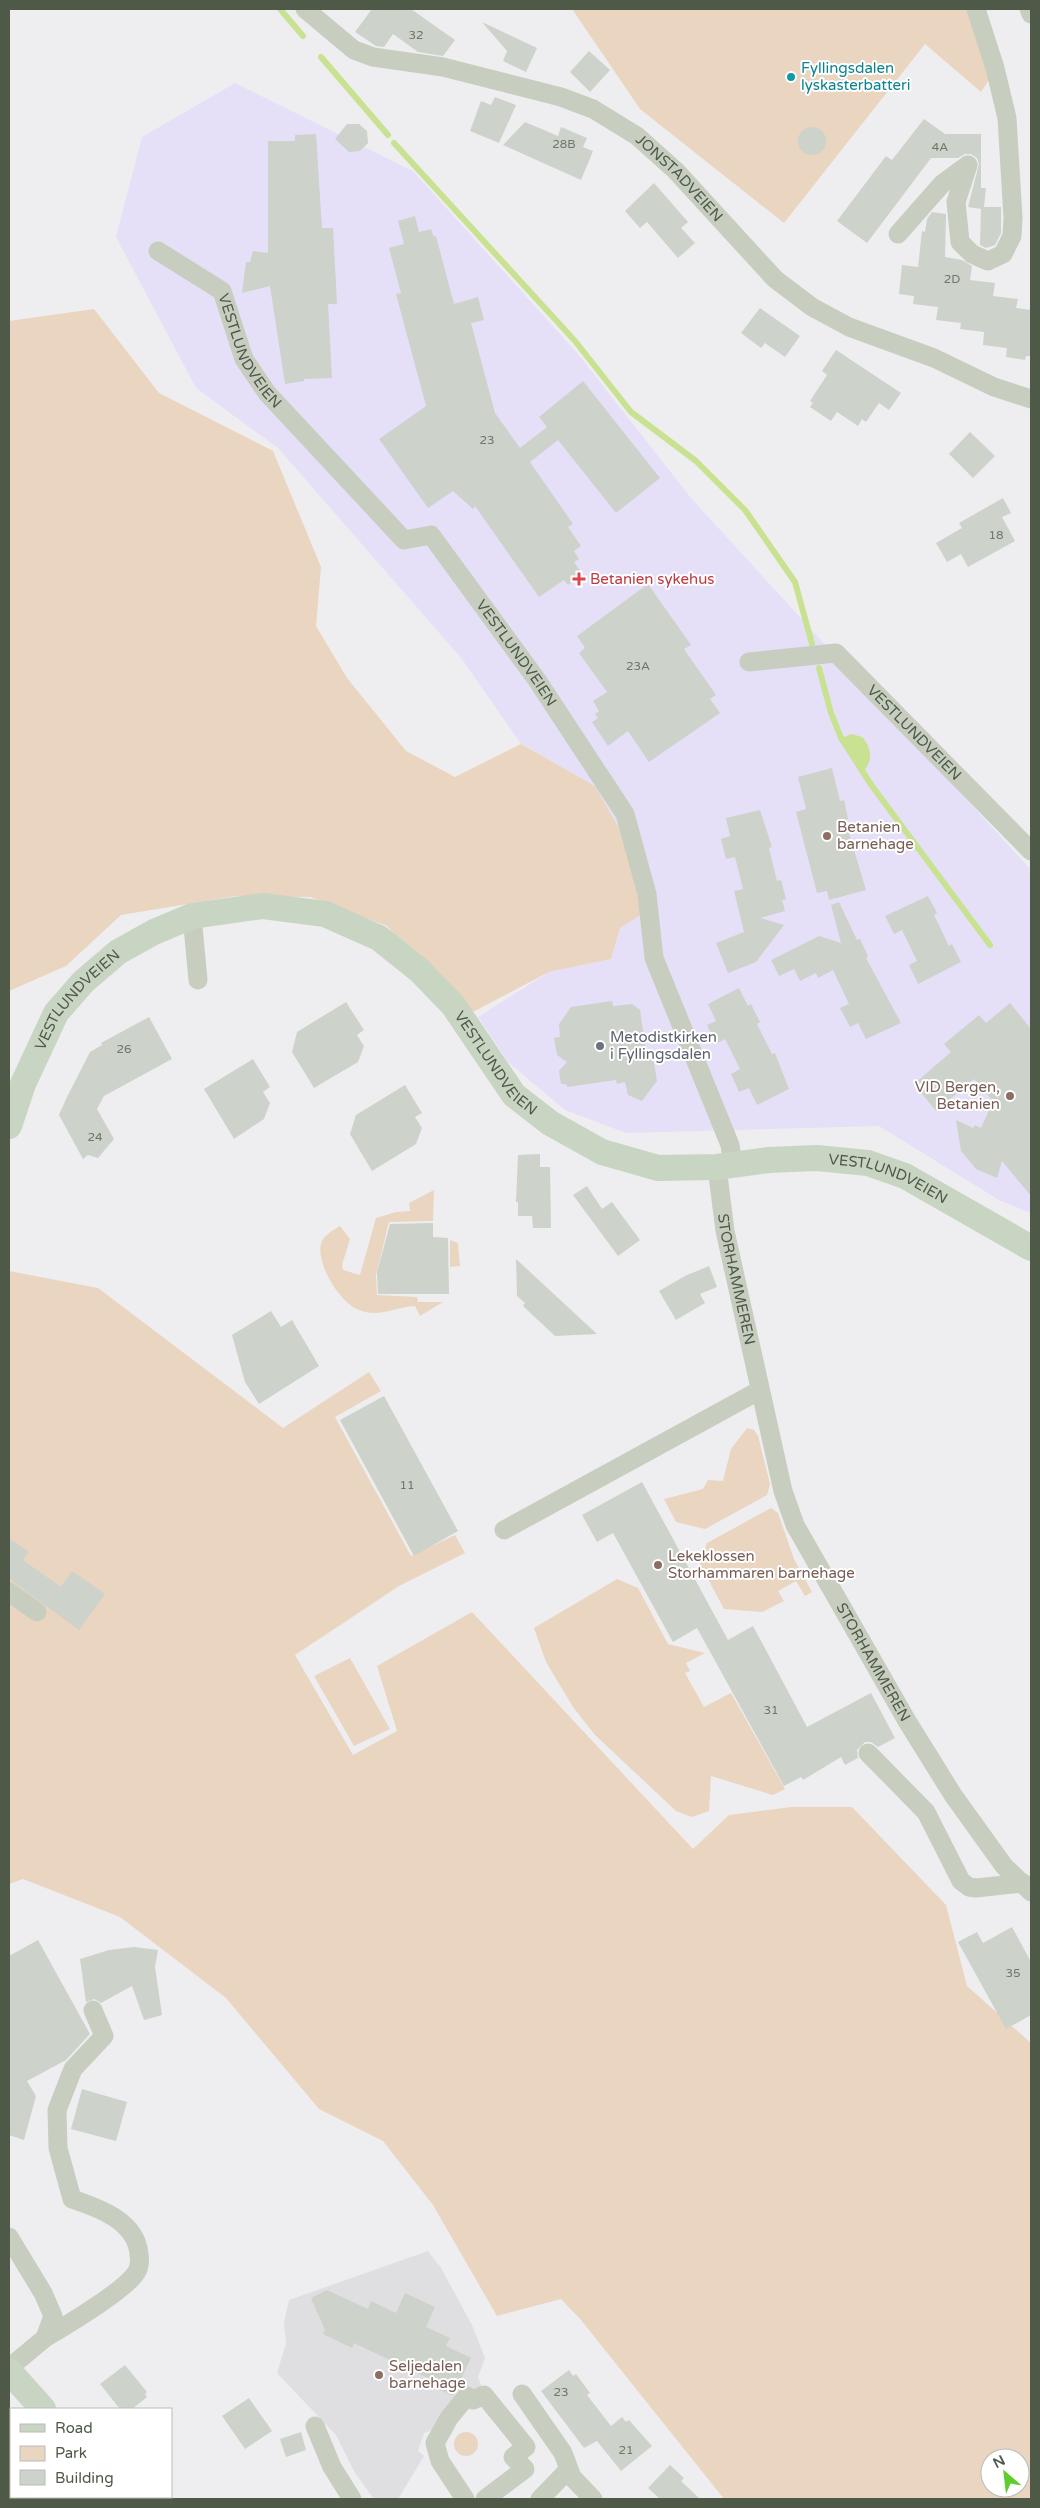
<svg xmlns="http://www.w3.org/2000/svg" width="1040" height="2508" font-family="'Varela Round',sans-serif">
	<rect width="100%" height="100%" fill="#eeeef0"/>
	<!-- education -->
	<path fill="#dfdfe1" d="M428,2251L441,2268L472,2325L485,2358L478,2377L484,2393L435,2429L424,2433L418,2451L424,2456L398,2499H374L355,2473L336,2435L277,2373L286,2344L284,2323L289,2300Z"/>
	<!-- medical -->
	<path fill="#e5e0f8" d="M235,83L413,171L578,354L691,498L1031,870V1213L999,1200L879,1126L626,1133L565,1110L508,1062L478,1017L549,972L611,959L620,928L654,907L595,786L521,744L462,659L278,448L196,388L116,237L142,137Z"/>
	<!-- green -->
	<path fill="#ead5c1" fill-rule="evenodd" d="M572,9H979L993,74L981,92L925,44L784,223L640,109Z
		M94,309L159,393L273,451L321,567L316,626L347,678L406,751L455,777L521,744L595,786L639,864L654,907L620,928L611,959L549,972L469,1014L387,926L310,897L236,896L121,915L66,966L9,991V321Z
		M434,1190L433,1221L389,1222L376,1275L377,1295L417,1297L418,1302H443L420,1316L415,1306C395,1307 378,1318 359,1310C340,1303 316,1264 321,1244C323,1235 334,1230 340,1226L350,1239L342,1265L343,1270L360,1275L376,1218L396,1212L410,1211L409,1203Z
		M450,1240L458,1243L460,1266L450,1267Z
		M9,1271L98,1288L283,1428L369,1372L381,1391L335,1417L411,1556L455,1535L465,1553L399,1586L295,1655L353,1755L397,1731L377,1666L472,1612L693,1849L729,1815L791,1807H852L946,1905L967,1986L1031,2043V2499H724L581,2320L561,2299L497,2316L433,2205L383,2141L319,2109L226,1998L120,1917L23,1879L9,1884ZM990,2458H1020V2488H990Z
		M747,1428L754,1430L758,1436L770,1484L767,1495L705,1529L676,1522L664,1499L703,1489L708,1480L723,1481L731,1449Z
		M771,1508L778,1513L794,1559L812,1592L805,1596L796,1581L778,1591L784,1601L762,1612L724,1609L700,1564L707,1543Z
		M617,1579L638,1588L668,1644L705,1653L686,1663L690,1671L685,1673L704,1707L731,1693L785,1789L773,1795L711,1776L709,1811L692,1817L676,1811L595,1735L573,1707L546,1662L534,1628Z
		M350,1658L390,1729L354,1746L314,1676Z
		M454 2444a12 12 0 1 1 24 0a12 12 0 1 1-24 0Z"/>
	<!-- water -->
	<path fill="#c8e292" d="M852,734L862,737C871,746 874,762 863,771L841,738Z"/>
	<g fill="none" stroke-linecap="round" stroke-linejoin="round">
		<!-- stream -->
		<path stroke="#c8e292" stroke-width="6" d="M280,9L303,36
			M321,57L388,135
			M394,143L575,341L631,412L696,461L745,510L795,582L812,644
			M819,668L831,713L841,738L872,786L990,945"/>
	</g>
	<!-- building -->
	<path fill="#cdd2cb" d="M372,9H411L455,40L443,56L418,52L393,34L384,47L376,46L355,32Z
		M482,22L537,48L526,72L503,61L507,51Z
		M589,51L610,70L590,92L570,72Z
		M495,97L516,105L499,143L470,131L481,101L491,105Z
		M924,119L945,134H981V188H986L984,207H1001V233L995,245L986,248L980,245L981,209L968,207L979,164L977,158L971,154H965L958,158H931L867,243L837,221L886,156L892,160Z
		M525,122L558,136L561,127L587,138L583,147L593,151L581,180L503,145Z
		M347,124H359L367,131L368,143L360,151L349,152L335,139Z
		M798 141a14 14 0 1 1 28 0a14 14 0 1 1-28 0Z
		M316,134L322,228H333L337,304H328L332,378L304,379V381L285,384L270,286L242,293L246,262H250L253,251L268,253V141H295V135Z
		M654,183L688,222L681,228L695,243L678,258L647,222L640,228L625,211Z
		M932,212L946,214L945,257L962,260L972,266L970,280L995,283L993,296L1018,299L1016,308L1031,310V356H1026L1025,360L1006,357L1007,348L983,345L984,332L960,329L961,323L936,320L938,307L913,304L914,296L899,294L902,265L918,267L922,231L925,232L927,219Z
		M415,216L419,232L431,229L434,237L436,236L454,304L478,297L484,320L471,323L495,413L520,448L547,427L539,417L583,381L660,478L616,513L558,440L530,462L573,524L568,527L581,546L574,551L579,559L574,562L583,575L568,585L564,580L539,597L475,506L473,509L453,491L428,508L379,439L426,406L396,294L401,293L389,248L404,244L398,221Z
		M760,308L800,336L785,357L765,343L761,348L741,333Z
		M836,350L901,393L889,410L879,403L866,422L862,419L858,426L837,412L831,421L810,407L813,403L810,401L827,375L822,371Z
		M970,432L995,456L973,478L949,454Z
		M1003,498L1011,513L1002,517L1015,541L968,567L961,554L947,562L936,543L962,528L959,523Z
		M648,584L691,645L684,649L716,695L710,699L720,713L649,762L628,731L608,746L592,722L598,718L595,714L599,711L593,701L607,692L579,653L585,648L577,636Z
		M832,768L840,801L844,800L848,819L845,820L866,890L829,900L827,891L817,893L796,812L806,809L798,777Z
		M760,810L772,847L769,848L777,881L781,880L786,899L782,900L785,911L760,918L784,925L756,962L728,973L716,943L744,932L734,891L743,889L735,857L726,859L721,839L730,836L726,818Z
		M928,896L937,913L934,915L949,946L952,944L961,962L918,984L909,965L917,961L902,930L894,934L885,916Z
		M839,902L857,940L860,939L868,956L866,958L901,1023L866,1039L858,1023L850,1027L840,1008L849,1004L833,970L818,978L816,973L800,981L794,969L779,976L771,960L819,936L841,943L831,905Z
		M739,988L748,1006L751,1004L760,1022L757,1024L772,1054L775,1053L789,1089L757,1105L749,1088L739,1092L731,1074L740,1069L725,1039L716,1044L707,1025L716,1021L708,1004Z
		M612,1001L613,1006L632,1004L640,1010L646,1051L653,1057L657,1081L642,1101L628,1095L625,1082L617,1084L616,1080L567,1087L566,1084H561L559,1071L567,1062L557,1055L554,1038L560,1037L559,1024L571,1007Z
		M346,1002L364,1030L357,1035L364,1046L358,1062L314,1088L292,1052L297,1032Z
		M1010,1003L1031,1029V1196L1002,1161L997,1178L976,1169L961,1151L956,1120L973,1128L975,1125L981,1128L993,1101L974,1079L936,1111L914,1084L951,1052L944,1044L979,1015L986,1023Z
		M149,1017L172,1059L104,1096L97,1109L114,1139L98,1158L88,1155L83,1159L59,1115L66,1099L90,1052L102,1045L101,1043Z
		M253,1059L270,1087L263,1092L270,1103L264,1119L234,1139L204,1089Z
		M405,1085L422,1113L415,1117L422,1128L416,1144L372,1171L350,1134L356,1115Z
		M540,1154V1167H550L551,1228H533L532,1216H518V1202H516L518,1155Z
		M587,1186L602,1209L612,1202L640,1240L618,1256L573,1195Z
		M433,1223V1237L448,1238L449,1294H378L377,1272L390,1224Z
		M516,1259L597,1334L555,1336L523,1306L525,1303L517,1296Z
		M709,1266L717,1287L700,1294L705,1303L676,1320L659,1291L685,1276Z
		M271,1311L281,1327L292,1320L319,1366L259,1404L245,1382L232,1335Z
		M384,1396L458,1531L414,1556L340,1420Z
		M642,1482L728,1640L753,1626L807,1727L871,1693L895,1738L878,1747L871,1742H865L857,1750L858,1758L845,1765L841,1757L803,1780L801,1777L784,1786L697,1628L673,1642L613,1533L597,1542L582,1515Z
		M9,1538L29,1552L23,1560L61,1587L72,1571L105,1594L79,1630L12,1581L11,1578L9,1581Z
		M1012,1927L1031,1962V2015L1006,2029L958,1942L977,1932L983,1943Z
		M38,1940L90,2034L66,2060L27,2081L36,2096L24,2140L9,2135V1956Z
		M134,1947L158,1950L155,1967L162,2015L144,2020L132,1986L101,2003L94,1999L86,2002L80,1959L109,1950Z
		M82,2089L127,2102L116,2141L71,2129Z
		M327,2290L368,2309L371,2301L396,2313L405,2293L435,2307L426,2327L450,2338L446,2346L471,2358L453,2396L426,2383L428,2378L354,2343L352,2348L323,2334L325,2330L311,2298Z
		M125,2365L147,2392L145,2394L147,2397L132,2409H120L100,2384Z
		M569,2370L573,2376L576,2374L590,2393L587,2395L611,2426L622,2417L626,2422L629,2420L652,2446L621,2471L597,2441L584,2448L541,2391Z
		M249,2398L272,2431L245,2449L222,2416Z
		M301,2432L306,2450L286,2457L280,2439Z
		M670,2465L684,2478L681,2481L700,2499H660L648,2488Z"/>
	<g fill="none" stroke-linecap="round" stroke-linejoin="round">
		<!-- minor -->
		<g stroke="#c7cec0" stroke-width="19">
			<path id="s1" d="M305,9L354,50L373,57L443,67L561,97L593,109L637,136L676,171L775,279L812,307L849,327L934,358L994,387L1031,399"/>
			<path d="M1029,9L1031,14"/>
			<path d="M968,165L956,202L960,242L972,254L988,261L1003,254L1012,236L1013,218L1007,118L995,68L976,9"/>
			<path d="M898,234L942,184L968,165"/>
			<path id="s2" d="M158,251L222,291L244,359L267,393L404,540L431,535L537,680L625,814L647,894L654,958L730,1145L733,1165"/>
			<path id="s3" d="M749,662L836,653L1031,851"/>
			<path d="M192,916L198,980"/>
			<path id="s4" d="M717,1167L725,1231L783,1491L795,1525L907,1721L953,1795L1004,1866L1031,1892"/>
			<path d="M504,1530L760,1390"/>
			<path d="M9,1592L37,1612"/>
			<path d="M868,1753L926,1812L961,1881L969,1887L976,1888L1023,1883"/>
			<path d="M9,2237L43,2293L53,2316L45,2338L9,2368"/>
			<path d="M45,2338C67,2325 123,2292 136,2273C140,2267 140,2261 139,2254C136,2221 99,2208 72,2199L58,2148L57,2110L73,2069L104,2036L93,2010"/>
			<path d="M522,2394L563,2453L572,2477L593,2499"/>
			<path d="M315,2426L332,2467L352,2499"/>
			<path d="M465,2499L440,2461L435,2443L449,2418L467,2396L473,2400L484,2395L526,2447L513,2457L525,2469L485,2499"/>
			<path d="M540,2499L568,2470"/>
		</g>
		<!-- secondary -->
		<g stroke="#c9d5c3" stroke-width="26">
			<path id="s5" d="M9,1126L23,1084L56,1013L83,982L118,952L154,932L192,916L263,906L325,914L379,938L419,970L453,1005L514,1095L550,1123L602,1152L658,1168L717,1167L769,1160L817,1158L868,1163L905,1176L1031,1248"/>
			<path d="M9,2371L43,2409"/>
			<path d="M125,2497L128,2499"/>
		</g>
	</g>
	<!-- markers -->
	<circle fill="#0f9aa8" stroke="#fff" stroke-width="2" cx="791" cy="77" r="5"/>
	<path fill="#e0444e" stroke="#fff" stroke-width="2" d="M576.5 571.5h5v5h5v5h-5v5h-5v-5h-5v-5h5z"/>
	<g fill="#8d6e63" stroke="#fff" stroke-width="2">
		<circle cx="827" cy="836" r="5"/>
		<circle cx="1010" cy="1096" r="5"/>
		<circle cx="658" cy="1565" r="5"/>
		<circle cx="379" cy="2375" r="5"/>
	</g>
	<circle fill="#6b7280" stroke="#fff" stroke-width="2" cx="600" cy="1046" r="5"/>
	<g text-anchor="middle" dominant-baseline="central" stroke-width="4" stroke-linejoin="round" paint-order="stroke">
		<!-- number labels -->
		<g font-size="12" fill="#6e7769">
			<text x="416" y="35">32</text>
			<text x="564" y="144">28B</text>
			<text x="940" y="147">4A</text>
			<text x="952" y="279">2D</text>
			<text x="487" y="440">23</text>
			<text x="996" y="535">18</text>
			<text x="638" y="666">23A</text>
			<text x="124" y="1049">26</text>
			<text x="95" y="1137">24</text>
			<text x="407" y="1485">11</text>
			<text x="771" y="1710">31</text>
			<text x="1013" y="1973">35</text>
			<text x="561" y="2392">23</text>
			<text x="626" y="2450">21</text>
		</g>
		<!-- culture labels -->
		<g font-size="15" fill="#0d838f" stroke="#fff" text-anchor="start">
			<text x="801" y="68">Fyllingsdalen<tspan x="801" dy="17">lyskasterbatteri</tspan></text>
		</g>
		<!-- street labels -->
		<g font-size="15" fill="#4f5948" stroke="#fff">
			<text stroke="none"><textPath href="#s1" startOffset="422">JONSTADVEIEN</textPath></text>
			<text stroke="none"><textPath href="#s2" startOffset="142">VESTLUNDVEIEN</textPath></text>
			<text stroke="none"><textPath href="#s2" startOffset="562">VESTLUNDVEIEN</textPath></text>
			<text stroke="none"><textPath href="#s3" startOffset="199">VESTLUNDVEIEN</textPath></text>
			<text stroke="none"><textPath href="#s5" startOffset="146">VESTLUNDVEIEN</textPath></text>
			<text stroke="none"><textPath href="#s5" startOffset="658">VESTLUNDVEIEN</textPath></text>
			<text stroke="none"><textPath href="#s5" startOffset="1092">VESTLUNDVEIEN</textPath></text>
			<text stroke="none"><textPath href="#s4" startOffset="114">STORHAMMEREN</textPath></text>
			<text stroke="none"><textPath href="#s4" startOffset="525">STORHAMMEREN</textPath></text>
		</g>
		<!-- health labels -->
		<g font-size="15" fill="#be3a42" stroke="#fff" text-anchor="start">
			<text x="590" y="579">Betanien sykehus</text>
		</g>
		<!-- education labels -->
		<g font-size="15" fill="#785e54" stroke="#fff" text-anchor="start">
			<text x="837" y="827">Betanien<tspan x="837" dy="17">barnehage</tspan></text>
			<text x="1000" y="1087" text-anchor="end">VID Bergen,<tspan x="1000" dy="17">Betanien</tspan></text>
			<text x="668" y="1556">Lekeklossen<tspan x="668" dy="17">Storhammaren barnehage</tspan></text>
			<text x="389" y="2366">Seljedalen<tspan x="389" dy="17">barnehage</tspan></text>
		</g>
		<!-- worship labels -->
		<g font-size="15" fill="#5b616d" stroke="#fff" text-anchor="start">
			<text x="610" y="1037">Metodistkirken<tspan x="610" dy="17">i Fyllingsdalen</tspan></text>
		</g>
	</g>
	<!-- border -->
	<rect width="1040" height="2508" fill="none" stroke="#4f5948" stroke-width="20"/>
	<!-- legend -->
	<rect x="10" y="2408" width="162" height="90" fill="#ffffff" stroke="#b9bdb6"/>
	<rect x="20" y="2424" width="25" height="8" fill="#c9d5c3" stroke="#b9bdb6"/>
	<text x="55" y="2433" font-size="15" fill="#4f5948">Road</text>
	<rect x="20" y="2446" width="25" height="15" fill="#ead5c1" stroke="#b9bdb6"/>
	<text x="55" y="2458" font-size="15" fill="#4f5948">Park</text>
	<rect x="20" y="2470" width="25" height="15" fill="#cdd2cb" stroke="#b9bdb6"/>
	<text x="55" y="2483" font-size="15" fill="#4f5948">Building</text>
	<!-- north arrow -->
	<g transform="translate(1005 2473) rotate(332)"><circle r="24" fill="#ffffff" stroke="#b9bdb6"/>
	<path d="M0-4L9 19L0 12L-9 19Z" fill="#60cc2d"/>
	<text y="-8" font-size="14" font-weight="bold" text-anchor="middle" fill="#4f5948">N</text>
	</g>
</svg>
